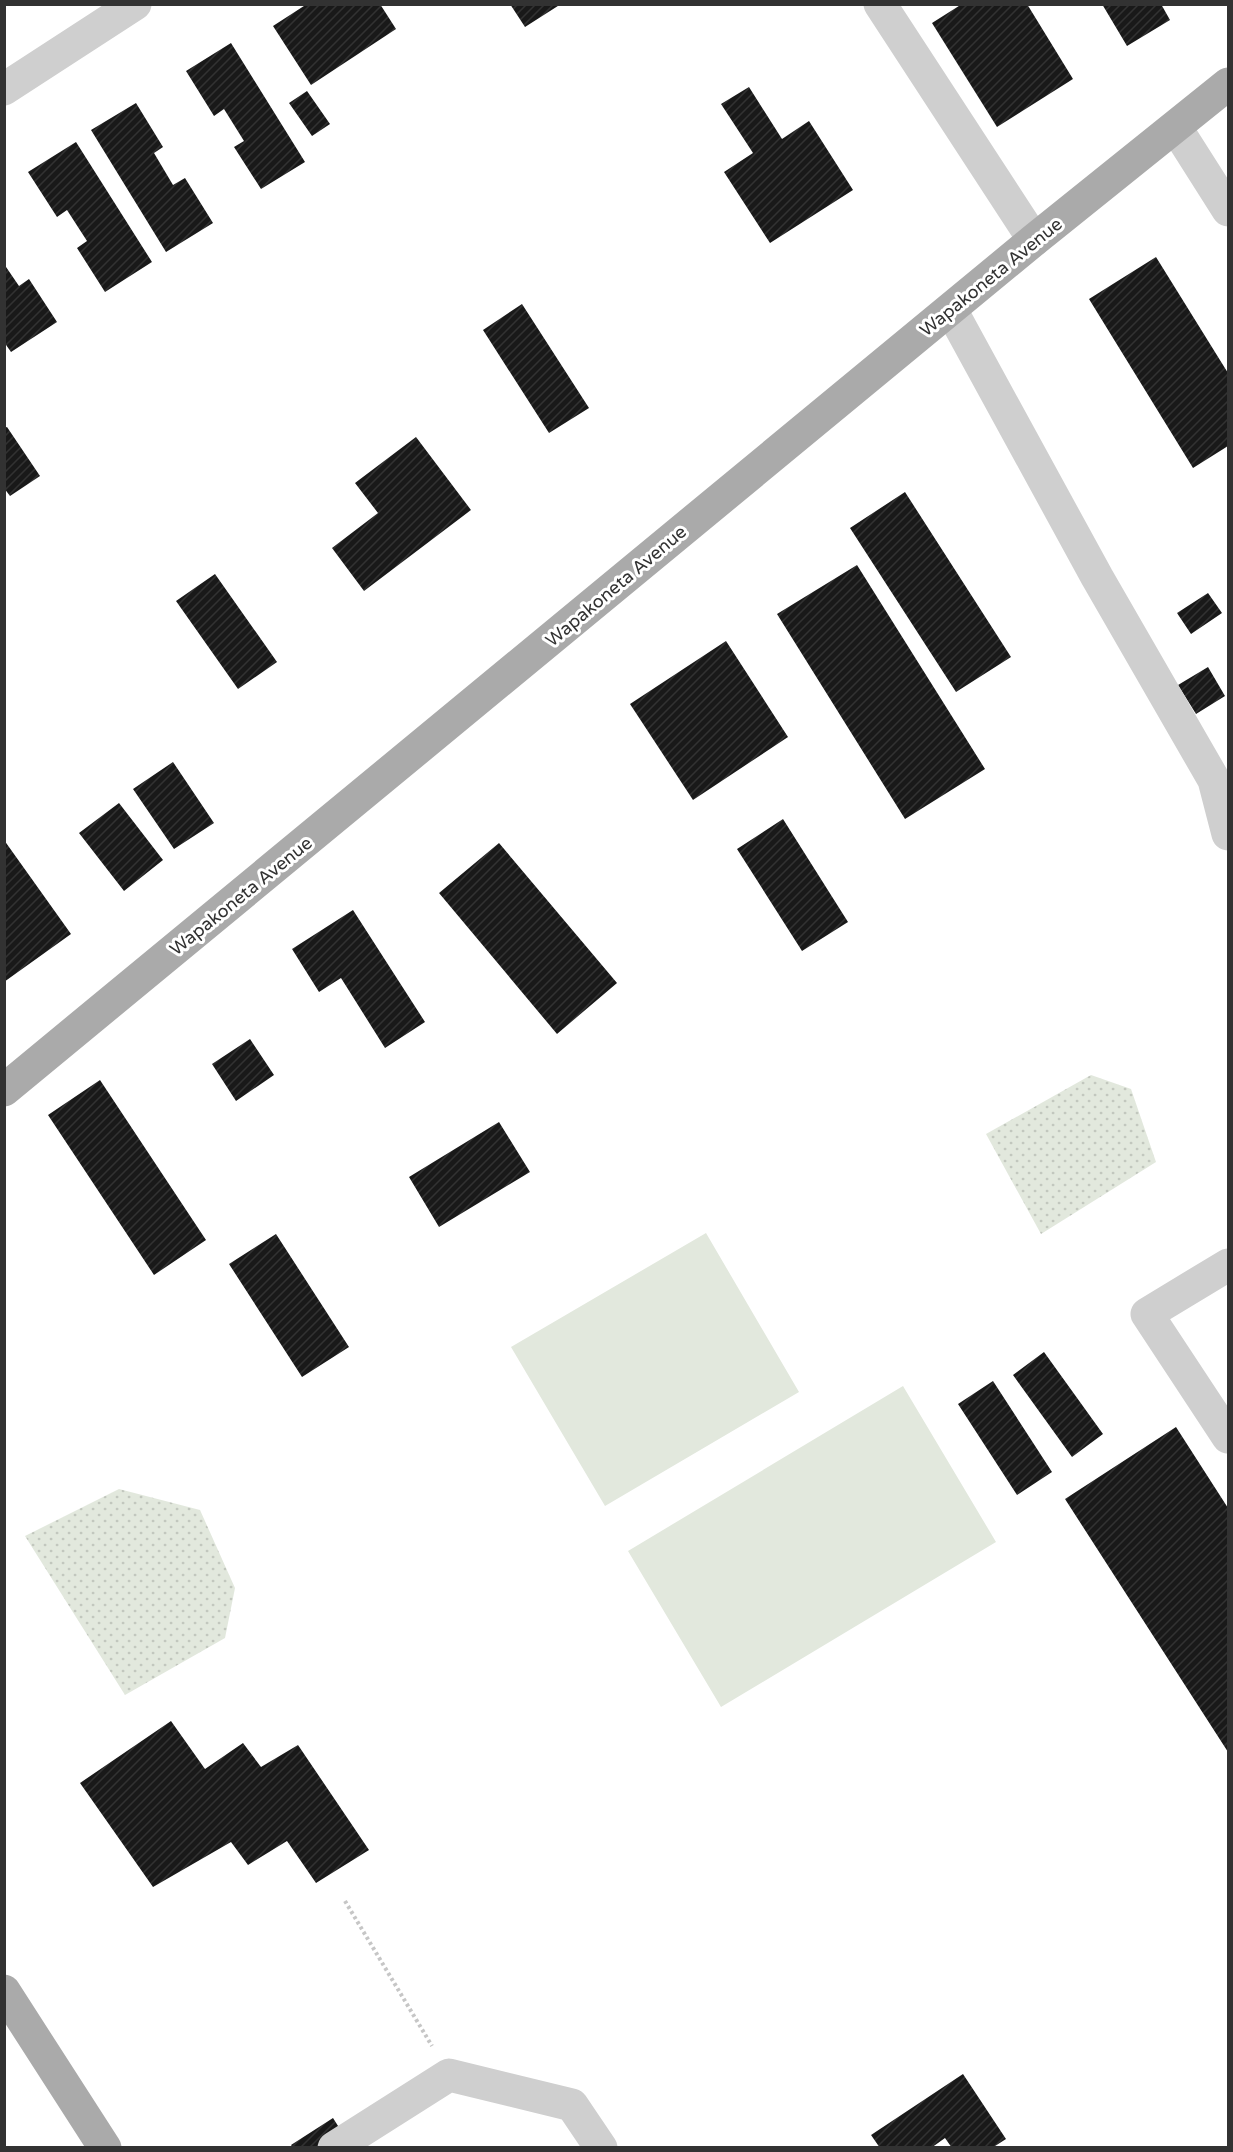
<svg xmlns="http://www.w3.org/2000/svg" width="1233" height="2152" font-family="'Varela Round',sans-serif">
	<defs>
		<pattern id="park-dots" width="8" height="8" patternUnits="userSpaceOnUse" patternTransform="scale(1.5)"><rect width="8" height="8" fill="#e2e8dd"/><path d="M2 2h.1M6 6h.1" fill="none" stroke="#c2c7be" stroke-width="1.8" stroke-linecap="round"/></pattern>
		<pattern id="building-hatch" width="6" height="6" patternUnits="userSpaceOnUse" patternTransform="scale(1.5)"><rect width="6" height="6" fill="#191919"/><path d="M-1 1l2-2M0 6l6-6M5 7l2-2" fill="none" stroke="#323232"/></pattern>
	</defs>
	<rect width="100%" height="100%" fill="#fff"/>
	<!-- park -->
	<path fill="url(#park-dots)" d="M1091,1075L1131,1089L1156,1162L1041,1234L986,1134Z
		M119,1489L200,1510L235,1588L225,1638L125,1695L25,1536Z"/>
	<!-- pitch -->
	<path fill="#e2e8dd" d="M706,1233L799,1392L605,1506L511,1347Z
		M903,1386L996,1542L721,1707L628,1551Z"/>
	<!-- building -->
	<path fill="url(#building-hatch)" d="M307,4H380L396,29L311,85L273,26Z
		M510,4H561L525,27Z
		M962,4H1027L1073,79L997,127L932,23Z
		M1102,4H1161L1170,20L1127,46Z
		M231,43L305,162L261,189L234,147L244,141L224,109L214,116L186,71Z
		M749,87L782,139L809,121L853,190L770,243L724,172L753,153L721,104Z
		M307,91L330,124L312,136L289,103Z
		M136,103L163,147L154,153L173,185L185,178L213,223L166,252L91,130Z
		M76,142L152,262L105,292L77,248L87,241L67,210L57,217L28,172Z
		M1156,257L1228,373V446L1193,468L1089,299Z
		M4,264L19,286L29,279L57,322L11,352L4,342Z
		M522,304L589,408L549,433L483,330Z
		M7,427L40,476L10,496L4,488V428Z
		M416,437L471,510L364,591L332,548L378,513L355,483Z
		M905,492L1011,657L956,692L850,528Z
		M857,565L985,769L905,819L777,614Z
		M215,574L277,662L238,689L176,601Z
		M1208,593L1222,613L1191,634L1177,613Z
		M726,641L788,737L693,800L630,704Z
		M1208,667L1225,696L1196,714L1178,685Z
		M173,762L214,823L174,849L133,789Z
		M119,803L163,860L124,891L79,833Z
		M783,819L848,922L802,951L737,849Z
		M4,840L71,934L4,982Z
		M499,843L617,983L557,1034L439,893Z
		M353,910L425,1022L385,1048L341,978L319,992L292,949Z
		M250,1039L274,1075L236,1101L212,1064Z
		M100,1080L206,1240L154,1275L48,1115Z
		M499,1122L530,1172L439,1227L409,1177Z
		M276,1234L349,1347L302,1377L229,1264Z
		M1044,1352L1103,1434L1072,1457L1013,1375Z
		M993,1381L1052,1472L1017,1495L958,1404Z
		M1176,1427L1228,1508V1752L1065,1499Z
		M171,1721L205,1769L243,1743L261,1767L298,1745L369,1850L316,1883L287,1841L248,1865L231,1842L153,1887L80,1783Z
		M963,2074L1006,2139L992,2148H952L945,2138L931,2148H880L871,2135Z
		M333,2118L352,2148H293L291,2145Z"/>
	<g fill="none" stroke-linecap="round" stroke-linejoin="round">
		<!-- path -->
		<path stroke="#c6c6c6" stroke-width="4" stroke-dasharray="3 3" stroke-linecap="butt" d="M345,1901L432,2046"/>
		<!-- minor -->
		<path stroke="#cfcfcf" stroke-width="33" d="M880,4L1034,240
			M4,89L135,4
			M1176,128L1228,210
			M951,310L1097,577L1214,780L1228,834
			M1228,1265L1147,1314L1228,1437
			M334,2148L449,2075L572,2105L601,2148"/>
		<!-- major -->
		<path stroke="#aaa" stroke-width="33" d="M4,1090L1034,240L1228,84
			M4,1991L105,2148"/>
	</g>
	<g text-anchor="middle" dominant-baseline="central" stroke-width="6" stroke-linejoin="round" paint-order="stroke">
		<!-- street labels -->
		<g font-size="18" fill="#323232" stroke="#fff">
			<text transform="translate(991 277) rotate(-39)">Wapakoneta Avenue</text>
			<text transform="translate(616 586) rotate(-40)">Wapakoneta Avenue</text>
			<text transform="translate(241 896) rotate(-39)">Wapakoneta Avenue</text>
		</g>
	</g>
	<!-- border -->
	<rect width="1233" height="2152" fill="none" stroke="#323232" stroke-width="12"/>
</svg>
